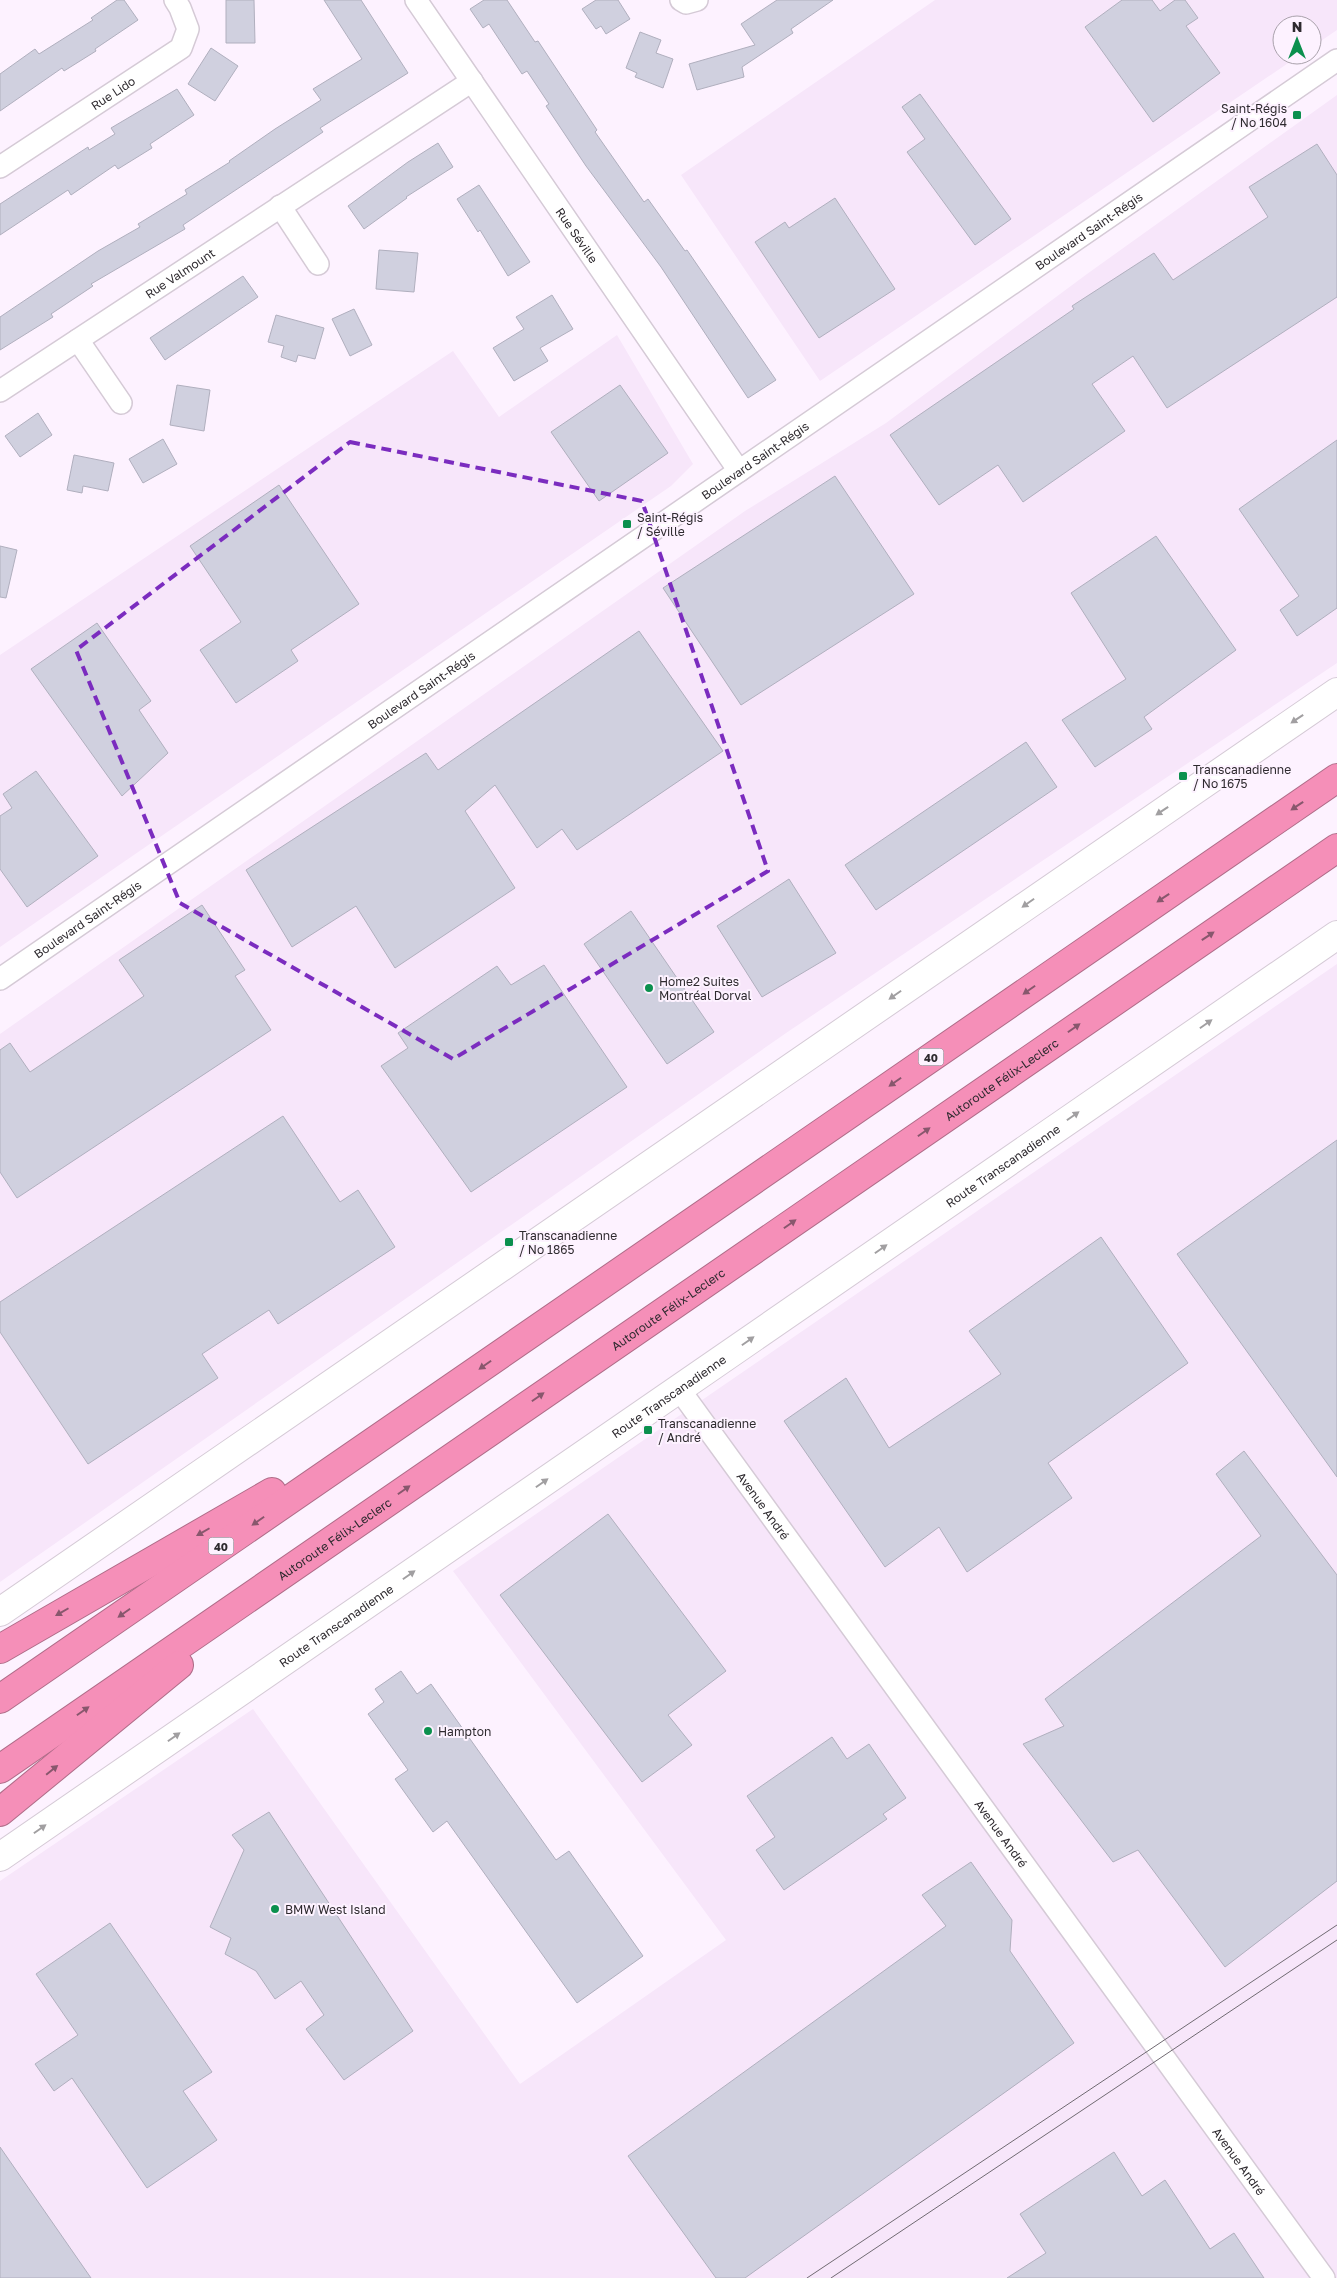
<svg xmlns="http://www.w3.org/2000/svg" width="1337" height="2278" font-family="'Golos Text',sans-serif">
	<rect width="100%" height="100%" fill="#fdf2ff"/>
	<!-- built -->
	<path fill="#f7e6fa" d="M935,0H1337V30L1312,47V25H1282V55H1300L820,381L681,175Z
		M1337,95V663L789,1031L0,1582V1034L745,511L886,423L1087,274Z
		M617,335L693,464L671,486L0,947V655L453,351L499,417Z
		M1337,964V2278H0V1881L253,1709L520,2084L726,1940L453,1571Z"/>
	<!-- building -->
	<path fill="#d0d0df" stroke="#b0afbe" d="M117,0H124L138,20L95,49L96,51L64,71L62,68L0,111V74L35,49L39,54L93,20L91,18Z
		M226,0H254L255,43H226Z
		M324,0H361L408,73L320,128L323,132L183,225L185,229L91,284L93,286L51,314L53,317L0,350V317L98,251L140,227L138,224L187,194L185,190L230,162L229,161L275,129L321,100L313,89L362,59Z
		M484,0H507L535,42L538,41L597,130L595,132L644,202L648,199L685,251L687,250L776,380L748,398L661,267L586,166L546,106L549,104L527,71L522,74L489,24L483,28L470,9Z
		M596,0H618L630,19L606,34L601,26L596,29L582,9Z
		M777,0H833L791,29L793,33L742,67L744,77L697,90L689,64L755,45L741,24Z
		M1122,0H1152L1160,11L1175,0H1185L1198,18L1186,26L1220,73L1153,122L1085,27Z
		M640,32L661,40L656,53L673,59L663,88L635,77L637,73L626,68Z
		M211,48L238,66L215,101L188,84Z
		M177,89L194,115L150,144L152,148L118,169L115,165L71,195L68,190L0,235V204L88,147L89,150L115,134L111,128Z
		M920,94L1011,219L975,245L907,152L925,139L902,107Z
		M438,143L453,167L406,197L407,198L364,229L348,206L408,162Z
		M1317,144L1337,175V297L1167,408L1133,356L1092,384L1125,431L1023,502L998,465L939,505L890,435L1074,309L1072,306L1154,253L1173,280L1268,217L1249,187Z
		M479,185L530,262L508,276L480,230L478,232L457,199Z
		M835,198L895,289L819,338L755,242L785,222L789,228Z
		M379,250L418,253L414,292L376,289Z
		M243,276L258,297L165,360L150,338Z
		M552,295L573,329L540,348L548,361L514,381L493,348L524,329L516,317Z
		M354,309L372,345L350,356L332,319Z
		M276,315L324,328L315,359L298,355L296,362L281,357L284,346L268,342Z
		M177,385L210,390L204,431L170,425Z
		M620,385L668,453L599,501L551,432Z
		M38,413L52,435L20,457L5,436Z
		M163,439L177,464L143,483L129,459Z
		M1337,440V608L1297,636L1280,610L1299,596L1239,509Z
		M74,455L114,463L108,491L83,486L82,493L67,490Z
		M835,476L914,594L741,705L663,588Z
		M279,485L359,604L291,650L298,661L236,703L200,650L241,622L190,546Z
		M1156,536L1236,650L1144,717L1152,729L1095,767L1062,720L1126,679L1071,593Z
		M0,546L17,550L6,598L0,597Z
		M97,623L151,701L139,710L168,753L122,796L31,669Z
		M639,631L723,751L577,850L562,829L537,848L495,785L465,811L515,888L395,968L356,906L292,947L246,870L426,753L438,770Z
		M1026,742L1057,787L876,910L845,865Z
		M36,771L98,856L27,907L0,869V816L12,808L3,794Z
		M789,879L836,953L762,997L717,926Z
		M202,905L245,970L235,976L271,1030L17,1198L0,1172V1050L10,1043L30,1072L144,996L119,960Z
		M631,911L714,1032L667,1064L584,944Z
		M544,965L627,1087L471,1192L381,1066L408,1048L398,1033L497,966L511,985Z
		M283,1116L340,1202L358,1190L395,1247L278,1324L269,1310L202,1354L218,1378L88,1464L0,1332V1302Z
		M1337,1140V1477L1177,1254Z
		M1101,1237L1188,1363L1048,1463L1072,1498L967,1572L939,1527L885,1567L784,1421L846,1378L889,1448L1001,1374L969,1331Z
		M1244,1451L1337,1575V1881L1225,1967L1138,1850L1113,1862L1023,1744L1064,1726L1045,1699L1261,1536L1216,1474Z
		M608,1514L726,1671L668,1715L692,1745L642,1782L500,1595Z
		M401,1671L417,1694L431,1684L556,1860L569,1851L643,1956L577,2003L447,1821L433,1832L395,1779L408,1770L368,1714L384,1702L375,1689Z
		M832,1737L847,1759L869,1744L906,1798L883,1814L887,1819L784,1890L756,1850L775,1837L747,1796Z
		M269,1812L413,2031L344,2080L306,2029L324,2015L301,1981L275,1999L256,1971L225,1954L231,1938L210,1927L244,1850L232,1835Z
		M971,1862L1012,1920L1010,1951L1074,2043L745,2278H716L628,2156L946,1926L922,1895Z
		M110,1923L212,2072L183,2091L217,2140L147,2188L72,2078L54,2091L35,2064L78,2035L36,1974Z
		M0,2147L91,2278H0Z
		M1114,2152L1142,2196L1165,2180L1210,2249L1234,2233L1264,2278H1007L1046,2253L1020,2214Z"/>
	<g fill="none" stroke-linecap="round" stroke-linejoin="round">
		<defs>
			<g id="minor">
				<path id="s1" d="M416,0L739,471"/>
				<path d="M681,0L686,3L697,0"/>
				<path id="s2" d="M0,167L181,48L188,29L180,8L175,0"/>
				<path d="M280,206L318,264"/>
				<path d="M78,340L121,403"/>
				<path id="s3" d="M0,391L472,81"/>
				<path id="s4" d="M0,979L1337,60"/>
				<path id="s5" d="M679,1389L1324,2278"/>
			</g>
			<g id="secondary">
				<path d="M0,1612L1337,692"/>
				<path id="s6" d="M0,1857L1337,935"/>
			</g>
			<g id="motorway">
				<path d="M0,1649L272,1492"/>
				<path d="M0,1699L1337,778"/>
				<path id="s7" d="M0,1769L1337,848"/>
				<path d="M0,1812L179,1665"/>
			</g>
		</defs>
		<!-- minor casing -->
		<use href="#minor" stroke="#d5cad6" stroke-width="24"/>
		<!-- secondary casing -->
		<use href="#secondary" stroke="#d5cad6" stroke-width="30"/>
		<!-- motorway casing -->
		<use href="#motorway" stroke="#af6c88" stroke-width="30"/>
		<!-- minor -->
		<use href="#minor" stroke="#fff" stroke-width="21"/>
		<!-- secondary -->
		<use href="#secondary" stroke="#fff" stroke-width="28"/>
		<!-- motorway -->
		<use href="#motorway" stroke="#f58fb8" stroke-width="28"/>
		<!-- tram -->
		<path stroke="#706a72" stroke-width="1" d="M807,2278L1337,1925
			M831,2278L1337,1940"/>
	</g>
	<!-- one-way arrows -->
	<defs><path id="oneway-solid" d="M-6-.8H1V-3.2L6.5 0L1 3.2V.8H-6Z" transform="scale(1.25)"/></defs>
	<g fill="#a19fa1">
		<use href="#oneway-solid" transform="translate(1297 719) rotate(146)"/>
		<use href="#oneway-solid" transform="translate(1162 811) rotate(146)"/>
		<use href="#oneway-solid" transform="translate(1028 903) rotate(145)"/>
		<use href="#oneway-solid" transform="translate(895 995) rotate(145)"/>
		<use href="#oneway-solid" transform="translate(1206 1024) rotate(-35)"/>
		<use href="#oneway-solid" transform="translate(1073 1116) rotate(-35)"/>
		<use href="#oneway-solid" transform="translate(881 1249) rotate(-35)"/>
		<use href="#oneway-solid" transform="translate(748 1341) rotate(-35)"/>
		<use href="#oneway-solid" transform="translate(542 1483) rotate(-35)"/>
		<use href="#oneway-solid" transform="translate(409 1575) rotate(-35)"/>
		<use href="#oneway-solid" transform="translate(174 1737) rotate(-35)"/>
		<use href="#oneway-solid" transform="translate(40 1829) rotate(-35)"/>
	</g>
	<g fill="#88576d">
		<use href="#oneway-solid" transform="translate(1297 806) rotate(146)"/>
		<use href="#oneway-solid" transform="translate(1163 898) rotate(146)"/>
		<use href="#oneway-solid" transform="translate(1208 936) rotate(-34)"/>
		<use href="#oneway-solid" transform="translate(1029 990) rotate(145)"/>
		<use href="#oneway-solid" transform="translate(1074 1028) rotate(-35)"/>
		<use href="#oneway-solid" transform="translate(895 1082) rotate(145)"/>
		<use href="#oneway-solid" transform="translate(924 1132) rotate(-35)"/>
		<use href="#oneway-solid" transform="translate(790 1224) rotate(-35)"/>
		<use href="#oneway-solid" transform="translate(485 1365) rotate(145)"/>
		<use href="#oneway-solid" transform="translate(538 1397) rotate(-35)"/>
		<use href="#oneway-solid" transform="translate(404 1490) rotate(-35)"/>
		<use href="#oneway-solid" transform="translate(258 1521) rotate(145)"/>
		<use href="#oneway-solid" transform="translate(203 1532) rotate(150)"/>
		<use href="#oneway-solid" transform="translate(62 1612) rotate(150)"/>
		<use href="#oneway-solid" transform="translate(124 1613) rotate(145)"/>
		<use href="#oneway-solid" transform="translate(83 1711) rotate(-35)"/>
		<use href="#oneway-solid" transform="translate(52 1770) rotate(-39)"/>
	</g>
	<!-- marked area -->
	<path fill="none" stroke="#7b2cbf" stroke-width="4" stroke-dasharray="10 6" stroke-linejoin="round" d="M350,442L642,501L768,871L453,1059L180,903L76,650Z"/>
	<!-- markers -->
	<g fill="#0b904e" stroke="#fdf2ff" stroke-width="2">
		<rect x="1292" y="110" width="10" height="10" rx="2.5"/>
		<rect x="622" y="519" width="10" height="10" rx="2.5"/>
		<rect x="1178" y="771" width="10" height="10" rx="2.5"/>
		<circle cx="649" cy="988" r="5"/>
		<rect x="504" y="1237" width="10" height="10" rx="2.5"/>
		<rect x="643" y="1425" width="10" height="10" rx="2.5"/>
		<circle cx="428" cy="1731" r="5"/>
		<circle cx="275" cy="1909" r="5"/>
	</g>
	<g text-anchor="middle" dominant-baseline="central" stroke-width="4" stroke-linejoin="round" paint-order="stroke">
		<!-- shield labels -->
		<g fill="#fdf2ff" stroke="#6c666d" stroke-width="1">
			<rect x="918.5" y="1048.5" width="25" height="17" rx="4"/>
			<rect x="208.5" y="1537.5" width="25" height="17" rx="4"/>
		</g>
		<g font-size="11" font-weight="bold" fill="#2e2a2f">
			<text x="931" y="1057">40</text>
			<text x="221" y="1546">40</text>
		</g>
		<!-- street labels -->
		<g font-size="12" fill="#2e2a2f" stroke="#fdf2ff">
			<text stroke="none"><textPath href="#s2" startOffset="135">Rue Lido</textPath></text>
			<text stroke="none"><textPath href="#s4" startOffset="1321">Boulevard Saint-Régis</textPath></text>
			<text stroke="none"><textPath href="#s1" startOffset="285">Rue Séville</textPath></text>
			<text stroke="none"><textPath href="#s3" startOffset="215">Rue Valmount</textPath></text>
			<text stroke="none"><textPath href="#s4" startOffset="916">Boulevard Saint-Régis</textPath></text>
			<text stroke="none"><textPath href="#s4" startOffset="511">Boulevard Saint-Régis</textPath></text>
			<text stroke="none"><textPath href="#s4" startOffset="106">Boulevard Saint-Régis</textPath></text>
			<text stroke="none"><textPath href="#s7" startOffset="1216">Autoroute Félix-Leclerc</textPath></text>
			<text stroke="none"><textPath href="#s6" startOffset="1218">Route Transcanadienne</textPath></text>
			<text stroke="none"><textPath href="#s7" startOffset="811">Autoroute Félix-Leclerc</textPath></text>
			<text stroke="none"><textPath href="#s6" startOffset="812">Route Transcanadienne</textPath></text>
			<text stroke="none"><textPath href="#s5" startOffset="144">Avenue André</textPath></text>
			<text stroke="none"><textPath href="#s7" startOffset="406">Autoroute Félix-Leclerc</textPath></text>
			<text stroke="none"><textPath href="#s6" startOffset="408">Route Transcanadienne</textPath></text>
			<text stroke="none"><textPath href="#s5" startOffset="549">Avenue André</textPath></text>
			<text stroke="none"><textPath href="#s5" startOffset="954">Avenue André</textPath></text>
		</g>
		<!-- poi labels -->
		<g font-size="12" fill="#2e2a2f" stroke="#fdf2ff" text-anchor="start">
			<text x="1287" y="108" text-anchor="end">Saint-Régis<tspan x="1287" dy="14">/ No 1604</tspan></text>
			<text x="637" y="517">Saint-Régis<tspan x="637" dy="14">/ Séville</tspan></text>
			<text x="1193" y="769">Transcanadienne<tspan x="1193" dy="14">/ No 1675</tspan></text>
			<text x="659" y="981">Home2 Suites<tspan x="659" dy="14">Montréal Dorval</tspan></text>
			<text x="519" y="1235">Transcanadienne<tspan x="519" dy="14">/ No 1865</tspan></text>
			<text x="658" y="1423">Transcanadienne<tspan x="658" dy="14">/ André</tspan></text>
			<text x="438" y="1731">Hampton</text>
			<text x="285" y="1909">BMW West Island</text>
		</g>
	</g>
	<!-- north arrow -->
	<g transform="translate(1297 40)"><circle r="24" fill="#fdf2ff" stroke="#aaa2ac"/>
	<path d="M0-4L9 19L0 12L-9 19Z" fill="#0b904e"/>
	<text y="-8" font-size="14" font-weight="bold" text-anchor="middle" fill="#2e2a2f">N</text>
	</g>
</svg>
